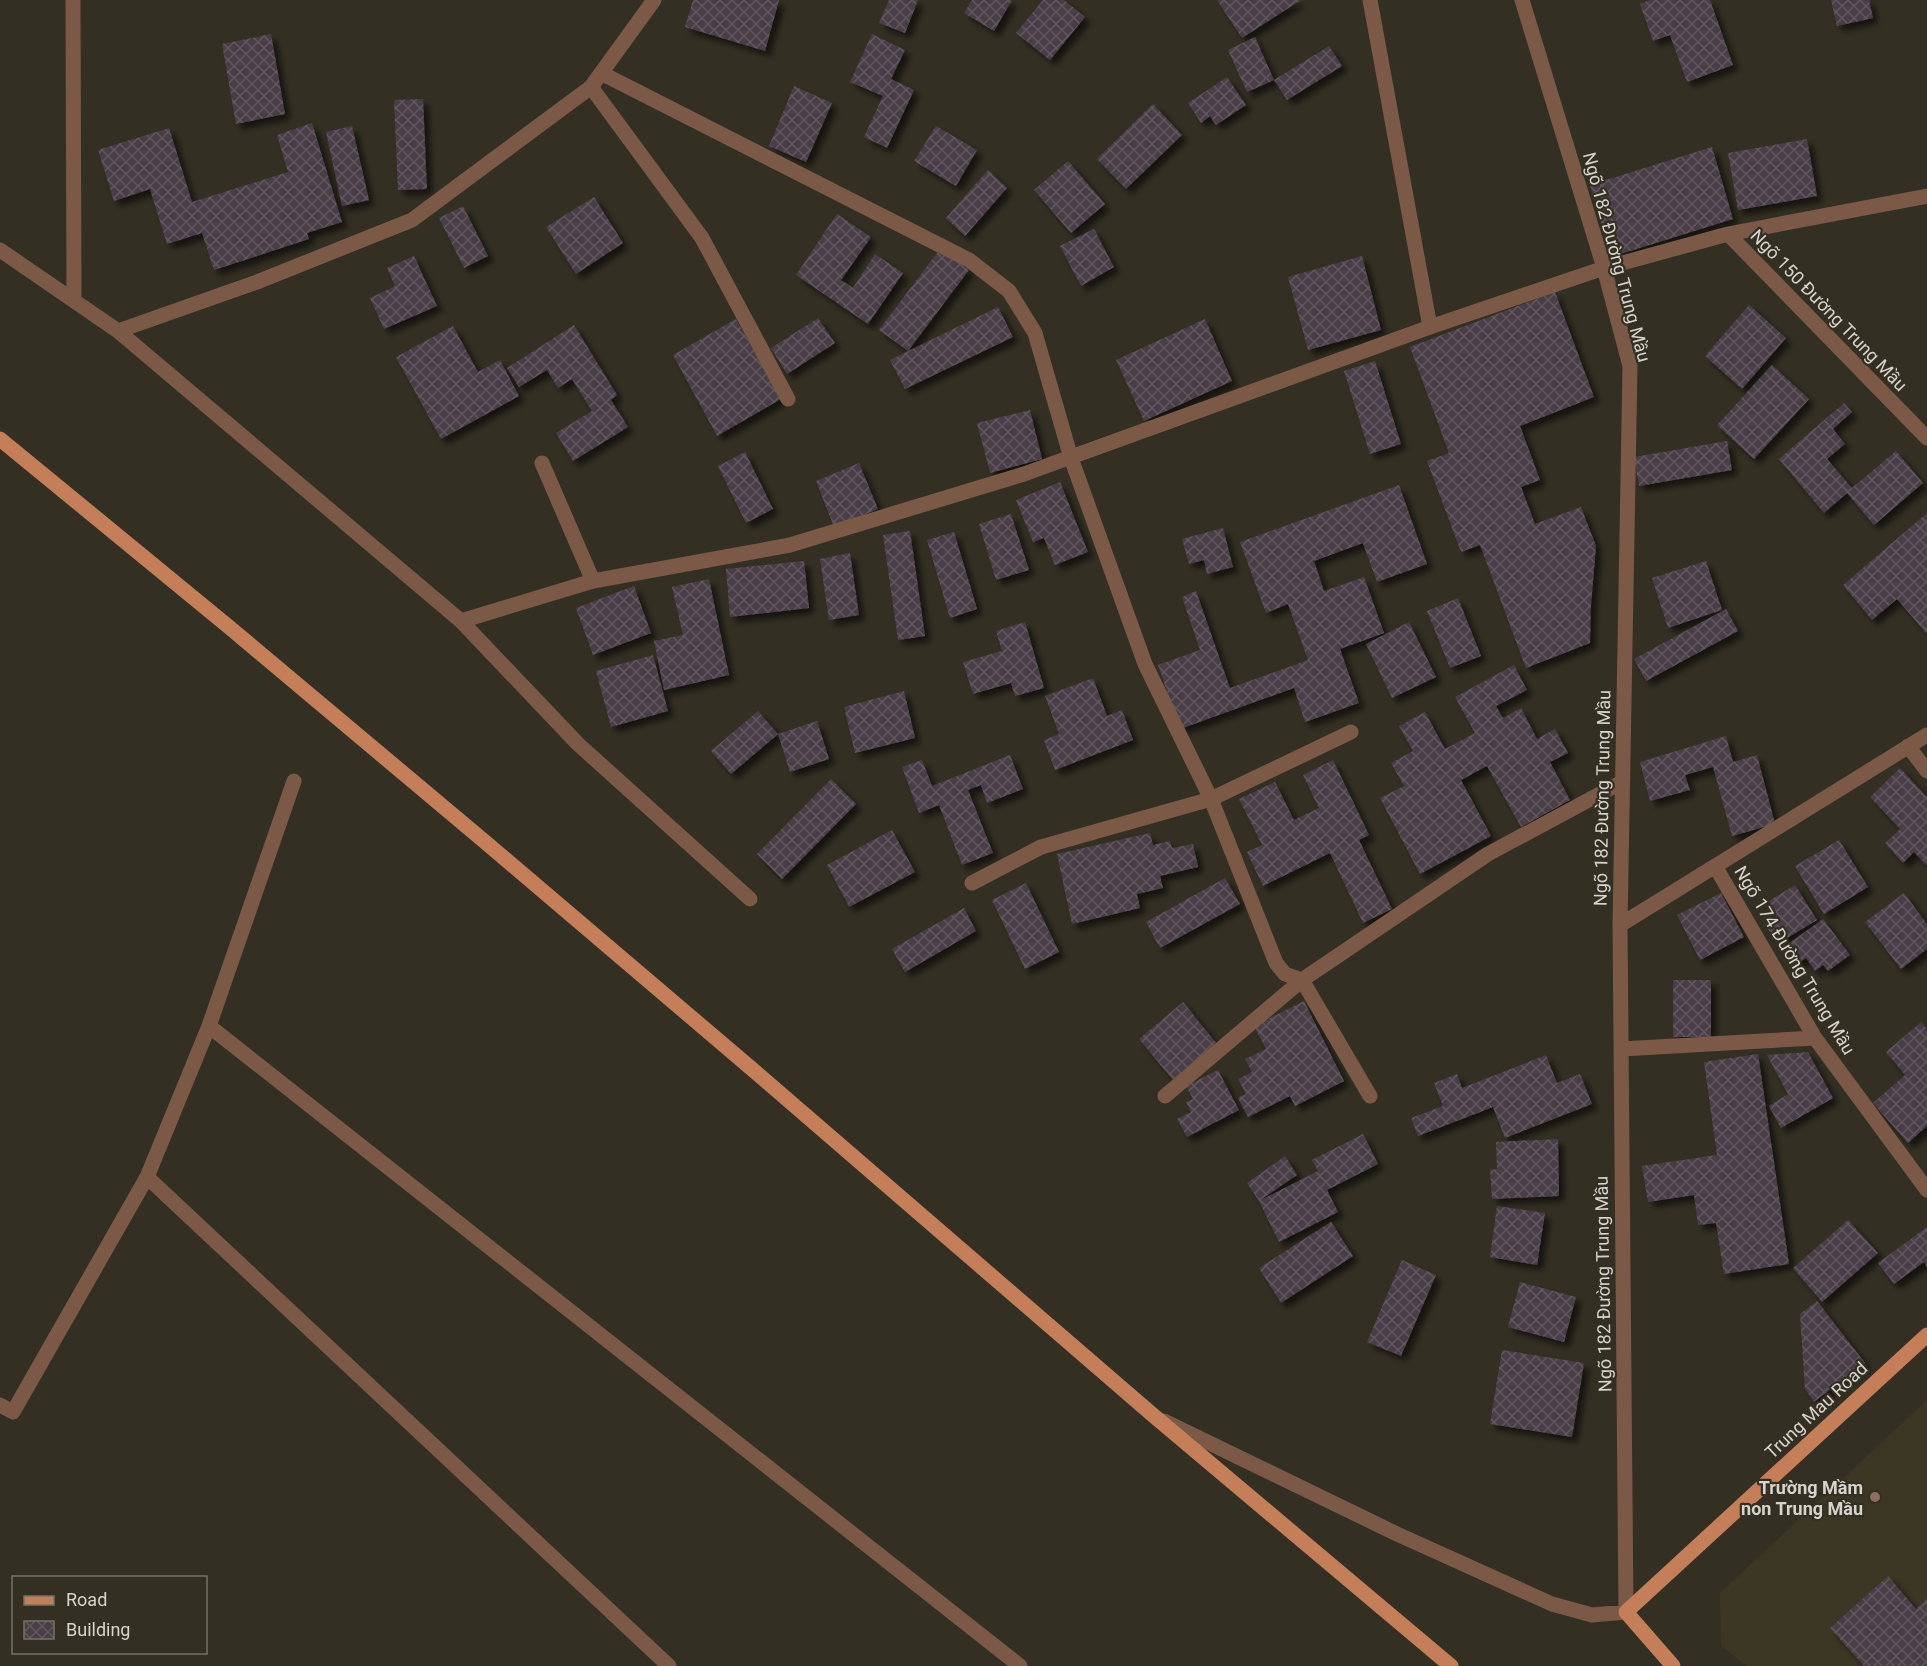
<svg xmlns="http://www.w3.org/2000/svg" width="1927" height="1666" font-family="Roboto,sans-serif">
	<defs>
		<pattern id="building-cross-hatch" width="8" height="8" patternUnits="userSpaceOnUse" patternTransform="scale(1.5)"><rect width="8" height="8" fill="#493d46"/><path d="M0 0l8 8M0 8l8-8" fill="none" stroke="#625860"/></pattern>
		<filter id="shadow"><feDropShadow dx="5.5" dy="5.5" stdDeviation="3" flood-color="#0009"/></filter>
	</defs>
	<rect width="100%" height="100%" fill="#333023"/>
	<!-- built -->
	<path fill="#3c3724" d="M1927,1400V1666H1747L1721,1646L1720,1593Z"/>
	<!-- building -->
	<path fill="url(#building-cross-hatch)" filter="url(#shadow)" d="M693,0H779L765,51L685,27Z
		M889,0H918L905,33L879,23Z
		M972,0H1012L994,31L964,13Z
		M1043,0H1064L1085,17L1050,60L1016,33Z
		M1217,0H1301L1242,38Z
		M1650,0H1710L1733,65L1687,82L1670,35L1653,41L1640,4Z
		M1831,0H1869L1873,18L1837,26Z
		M271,34L285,114L236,124L222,44Z
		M872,34L905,50L891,79L914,90L887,148L864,137L883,96L850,82Z
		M1255,37L1274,80L1247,92L1228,50Z
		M1329,46L1342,66L1287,100L1274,80Z
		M1227,77L1246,105L1216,125L1210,116L1201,123L1188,103Z
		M794,86L832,103L806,162L769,146Z
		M423,99L427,189L398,190L394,100Z
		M1153,104L1182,135L1126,189L1097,159Z
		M312,123L342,222L307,233L309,239L214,270L202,233L167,244L150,189L114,201L98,150L169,128L192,202L288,172L277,135Z
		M352,126L369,200L342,206L326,132Z
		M936,126L977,150L956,186L914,161Z
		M1807,139L1817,196L1738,210L1728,153Z
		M1712,147L1733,219L1611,257L1590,185Z
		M1068,161L1105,204L1071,233L1034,190Z
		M988,170L1007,188L965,236L946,218Z
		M594,197L623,243L576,274L546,227Z
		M463,206L488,256L464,268L439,218Z
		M837,214L871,237L841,280L853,288L875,254L903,273L868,324L796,275Z
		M1094,229L1114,267L1081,286L1060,246Z
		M940,249L969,270L908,351L879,330Z
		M414,256L437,306L384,329L370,298L395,286L387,268Z
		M1362,256L1381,330L1308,350L1288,277Z
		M1555,292L1594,397L1520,426L1540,480L1521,487L1535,524L1581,507L1596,546L1591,605L1590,643L1526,668L1480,545L1461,552L1427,461L1449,453L1410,347Z
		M1749,305L1786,338L1742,389L1705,356Z
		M998,307L1013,337L905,389L890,360Z
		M818,318L835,343L787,374L771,348Z
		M736,319L781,399L717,436L673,355Z
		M1205,319L1232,381L1144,421L1116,360Z
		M574,325L617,395L611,400L628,427L573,461L556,433L592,411L572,379L558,388L547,370L519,387L507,368Z
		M453,326L478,372L500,360L519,396L441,439L396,357Z
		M1375,361L1401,444L1370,454L1344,371Z
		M1772,365L1809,399L1754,459L1717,425Z
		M1844,403L1852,412L1833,429L1845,444L1827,459L1852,488L1896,451L1923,483L1874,525L1847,493L1824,513L1779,459Z
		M1030,410L1042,459L990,473L977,423Z
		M1727,441L1732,470L1639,486L1634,457Z
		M745,452L773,509L746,523L718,466Z
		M859,463L878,509L834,527L816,481Z
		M1060,482L1088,552L1055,565L1044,538L1033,542L1016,500Z
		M1399,485L1427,564L1377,582L1363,543L1314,561L1324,591L1364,577L1384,633L1340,649L1359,703L1305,722L1294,688L1180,729L1158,665L1200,650L1182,597L1196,591L1230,688L1308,660L1288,604L1266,613L1240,542Z
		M1927,513V634L1897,599L1872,620L1843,585Z
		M1011,514L1029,570L996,580L979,524Z
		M1223,528L1233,567L1207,574L1204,560L1189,564L1182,539Z
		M910,531L925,636L898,640L883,535Z
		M954,532L977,609L950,618L927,540Z
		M850,553L859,615L829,620L820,559Z
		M804,561L809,608L730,617L726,569Z
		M1706,561L1722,610L1668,628L1652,578Z
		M709,579L729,675L664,690L654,641L683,635L672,587Z
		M634,586L651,633L593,655L576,608Z
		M1458,598L1481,656L1450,668L1427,611Z
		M1726,609L1738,631L1646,681L1634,659Z
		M1025,622L1044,688L1015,696L1011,683L973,694L963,662L1002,651L996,631Z
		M1409,622L1436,677L1392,698L1366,644Z
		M653,655L668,711L611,727L596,671Z
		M1514,665L1527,690L1496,706L1503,718L1521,708L1537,739L1555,729L1568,753L1550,762L1570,800L1521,827L1487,766L1461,780L1491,836L1420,874L1380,798L1404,786L1391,763L1413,751L1399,726L1425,712L1445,749L1475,733L1455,697Z
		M1093,678L1107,716L1122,710L1133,740L1055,770L1044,740L1059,734L1045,696Z
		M904,691L915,738L855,753L844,707Z
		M758,711L778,734L731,774L711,751Z
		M817,721L829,759L790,772L778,734Z
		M1726,736L1733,762L1757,755L1775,824L1732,836L1713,767L1685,775L1690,790L1650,801L1640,762Z
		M1010,755L1023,789L987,803L981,785L968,790L993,853L962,865L939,805L919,813L902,767L922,760L932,786Z
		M1333,760L1369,835L1359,840L1392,909L1363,923L1330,853L1263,886L1247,852L1262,845L1239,799L1275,782L1294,820L1319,808L1303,775Z
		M1900,768L1927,797V866L1914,852L1903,863L1885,843L1900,829L1870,797Z
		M831,779L856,804L782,879L757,854Z
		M892,830L915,872L849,907L827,865Z
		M1150,833L1153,845L1170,841L1172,848L1193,844L1198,867L1160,876L1163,888L1137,894L1140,908L1072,924L1057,854Z
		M1839,840L1868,887L1824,914L1795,866Z
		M1225,878L1240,904L1160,948L1146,922Z
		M1026,883L1059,952L1025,969L992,900Z
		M1795,885L1817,920L1777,944L1765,924L1777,916L1769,901Z
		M1721,893L1744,937L1700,960L1677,915Z
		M1904,893L1927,924V949L1901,969L1865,922Z
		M964,908L976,931L905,972L892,949Z
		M1823,919L1850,955L1828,971L1823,965L1815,971L1806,958L1797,964L1784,947Z
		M1673,980H1711V1037H1673Z
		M1304,1001L1344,1081L1295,1106L1290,1096L1248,1117L1238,1098L1246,1094L1238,1079L1252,1072L1245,1059L1266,1049L1254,1026Z
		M1183,1002L1217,1044L1173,1080L1139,1039Z
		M1921,1022L1927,1029V1126L1908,1143L1873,1103L1905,1075L1886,1052Z
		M1808,1052L1833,1098L1781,1128L1769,1106L1788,1094L1767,1055Z
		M1758,1054L1789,1264L1724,1274L1716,1223L1698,1225L1694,1195L1648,1202L1642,1166L1717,1155L1704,1062Z
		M1546,1055L1557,1083L1580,1074L1592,1104L1505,1138L1493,1107L1418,1136L1411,1118L1443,1106L1434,1083L1457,1074L1462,1088Z
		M1218,1070L1239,1110L1187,1137L1177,1119L1191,1112L1186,1102L1193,1099L1186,1086Z
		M1363,1134L1378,1164L1327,1190L1338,1212L1279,1242L1259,1201L1318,1171L1312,1160Z
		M1558,1139L1559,1196L1492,1199L1490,1170L1497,1169L1496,1142Z
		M1285,1156L1297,1175L1259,1201L1247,1183Z
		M1497,1206L1545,1213L1537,1265L1490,1257Z
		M1848,1220L1878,1253L1822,1302L1793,1268Z
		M1331,1222L1353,1256L1281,1303L1259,1268Z
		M1927,1227V1267L1924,1262L1894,1284L1878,1263Z
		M1402,1260L1436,1275L1401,1356L1367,1342Z
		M1520,1282L1576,1297L1564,1342L1508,1327Z
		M1817,1301L1865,1363L1814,1402L1805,1389L1800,1314Z
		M1502,1350L1584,1363L1572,1437L1490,1424Z
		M1888,1576L1916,1609L1927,1599V1666H1864L1830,1628Z"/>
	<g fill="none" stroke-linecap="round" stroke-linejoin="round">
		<!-- minor -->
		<path stroke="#7b5946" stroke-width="15" d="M73,0L74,300
			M1370,0L1430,327
			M601,73L969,260L1009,291L1035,333L1071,458L1145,664L1211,799L1276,963L1285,974L1302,980L1488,854L1622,782
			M591,87L702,238L788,399
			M1728,234L1927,438
			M0,250L118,331L461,621L578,744L750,899
			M118,331L257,282L412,220L591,87L654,0
			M542,463L593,581
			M461,621L593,581L790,545L1024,474L1430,327L1604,268L1728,234L1927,196
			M1908,746L1927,771
			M1715,866L1815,1038L1927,1190
			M972,883L1041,847L1211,799L1351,732
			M1620,925L1927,735
			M209,1026L1020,1666
			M1621,1049L1815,1038
			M1165,1096L1302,980L1370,1096
			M147,1177L669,1666
			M0,1405L13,1412L147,1177L209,1026L294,781
			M1164,1421L1397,1534L1552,1604L1592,1615L1626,1612L1620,925L1630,366L1604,268L1522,0"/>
		<!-- major -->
		<path stroke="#c47f58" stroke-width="15" d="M0,439L229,627L484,841L752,1069L1154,1416L1451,1666
			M1673,1666L1626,1612L1927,1335"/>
	</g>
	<!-- markers -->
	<circle fill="#8d6e63" stroke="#333023" stroke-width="2" cx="1875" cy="1497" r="6"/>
	<g text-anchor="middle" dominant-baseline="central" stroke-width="4.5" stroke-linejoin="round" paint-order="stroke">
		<!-- street labels -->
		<g font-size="18" fill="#d6d4cc" stroke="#333023">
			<text transform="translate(1617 257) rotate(75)">Ngõ 182 Đường Trung Mầu</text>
			<text transform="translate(1829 310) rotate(46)">Ngõ 150 Đường Trung Mầu</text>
			<text transform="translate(1602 798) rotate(-89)">Ngõ 182 Đường Trung Mầu</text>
			<text transform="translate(1795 960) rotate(59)">Ngõ 174 Đường Trung Mầu</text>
			<text transform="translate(1603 1284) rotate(-91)">Ngõ 182 Đường Trung Mầu</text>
			<text transform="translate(1816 1410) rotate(-43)">Trung Mau Road</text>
		</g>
		<!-- poi labels -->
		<g font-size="18" font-weight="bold" fill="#d6d4cc" stroke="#333023" text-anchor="end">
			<text x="1863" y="1487">Trường Mầm<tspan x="1863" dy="21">non Trung Mầu</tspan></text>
		</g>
	</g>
	<!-- legend -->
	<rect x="12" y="1576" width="195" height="78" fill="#333023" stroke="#747267" stroke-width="1.5"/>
	<rect x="24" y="1596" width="30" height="9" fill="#c47f58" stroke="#747267" stroke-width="1.5"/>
	<text x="66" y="1606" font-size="18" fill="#d6d4cc">Road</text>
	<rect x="24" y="1621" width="30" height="18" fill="url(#building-cross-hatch)" stroke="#747267" stroke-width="1.5"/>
	<text x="66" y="1636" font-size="18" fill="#d6d4cc">Building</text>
</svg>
